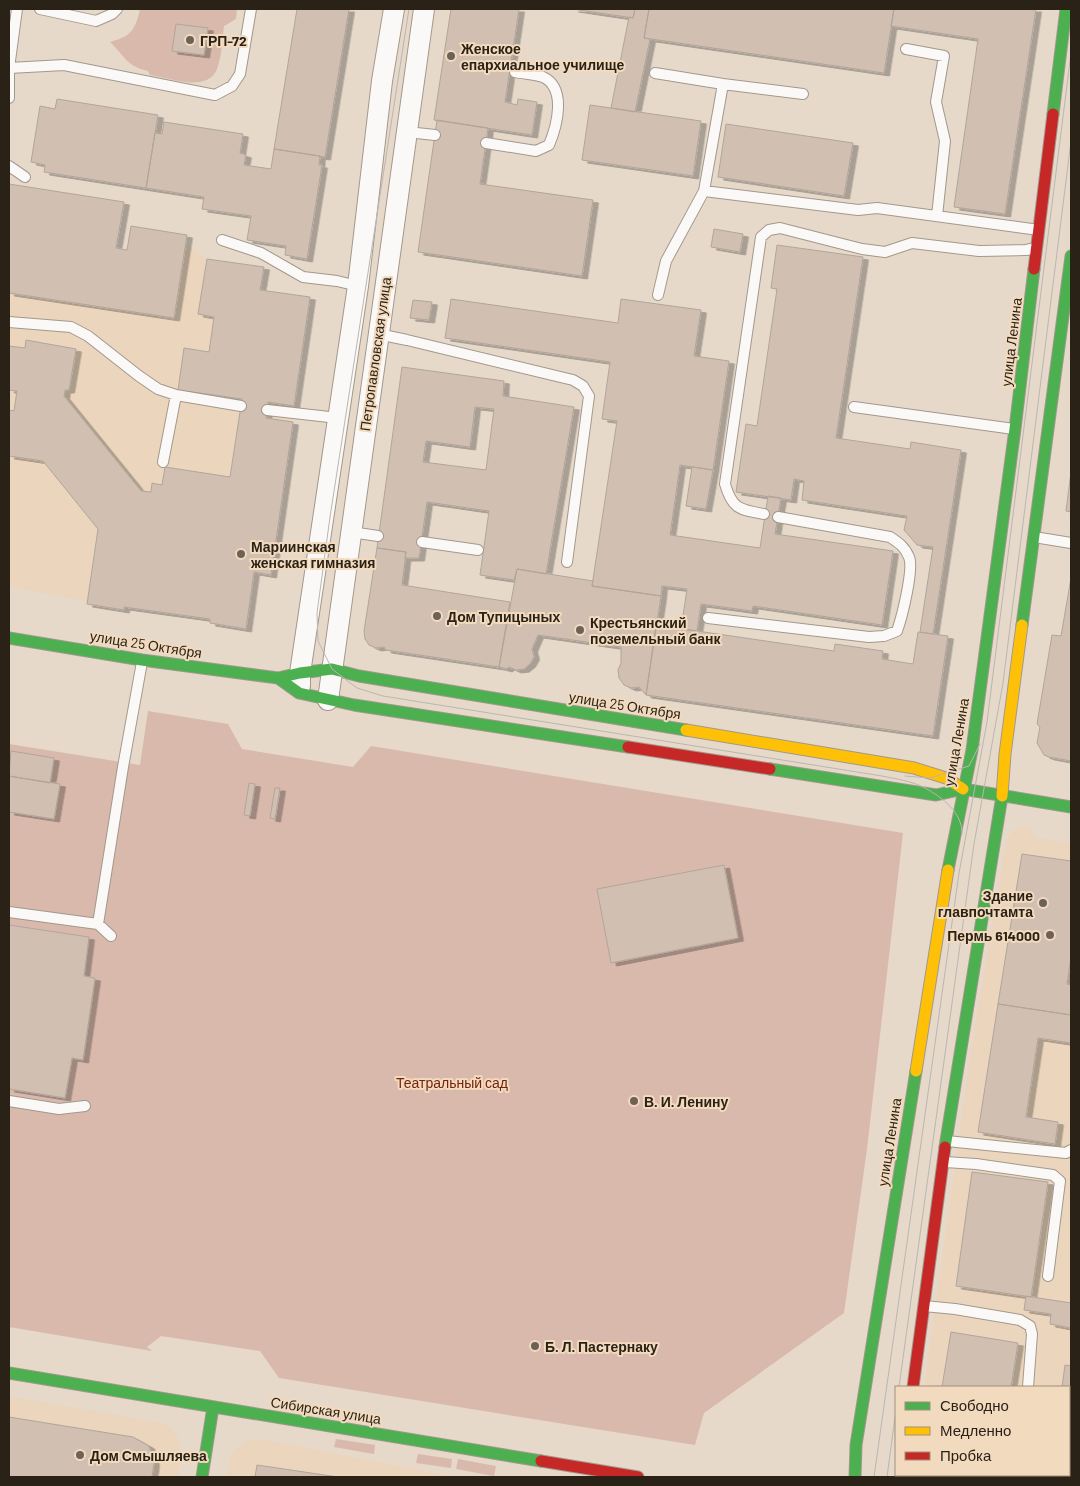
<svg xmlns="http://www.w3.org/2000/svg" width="1080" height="1486" font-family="Barlow,sans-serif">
	<defs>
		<filter id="shadow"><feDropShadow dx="5.5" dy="3" stdDeviation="0" flood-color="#0004"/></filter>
	</defs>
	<rect width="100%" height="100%" fill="#e6d9ca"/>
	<!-- built -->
	<path fill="#ebd5bc" d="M9,184L124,202L116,248L127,250L131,226L187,235L186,244L207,259L264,267L261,290L310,297L291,421L293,422L271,575L254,572L246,629L210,623V619L125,607L124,610L87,604V601L9,587Z
		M1019,827H1029L1032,831L1034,837L1071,843V1477H912V1475H1069V1387H924L971,1050L1006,842L1011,832Z
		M9,1396L163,1423L174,1431L180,1442L181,1454L178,1477H9Z
		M252,1439L264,1440L455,1477H226L229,1459L234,1450L243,1443Z"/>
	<!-- green -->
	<path fill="#d9b9ac" d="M140,9H237L236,19L224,26C222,40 222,56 217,69C208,93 170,78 150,75L148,71C126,66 125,56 110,42C132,36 135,30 140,9Z
		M148,711L228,724L242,749L353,767L371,746L903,833L867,1149L844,1313L704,1413L695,1445L279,1378L260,1351L161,1336L147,1347L152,1351L9,1327V744L140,765Z
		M336,1439L375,1445L374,1454L334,1447Z
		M418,1454L452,1459L451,1468L416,1463Z
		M458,1459L496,1466L494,1476L456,1469Z"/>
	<!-- building -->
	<path fill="#d1bfb2" stroke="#b1a59b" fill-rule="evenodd" filter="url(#shadow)" d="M297,9H349L325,157L274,149Z
		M451,9H519L505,102L517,105L518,99L537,102L532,135L434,120Z
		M573,9H635L633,18Z
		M635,9H649L644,38L650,39L635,112L611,108L629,17L633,18Z
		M649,9H894L884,73L644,38Z
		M894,9H1036L1005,214L954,207L978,39L891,26Z
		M176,24L208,28L204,55L172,51Z
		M57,99L158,115L146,188L44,172L45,165L31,162L40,106L55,109Z
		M590,105L701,121L693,176L582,160Z
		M437,120L488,128L480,184L593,200L582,276L418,252Z
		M164,122L243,134L240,153L246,155L244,165L271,169L274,149L320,156L319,165H322L307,259L285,255L286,246L247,240L251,216L202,209L204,197L146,188L155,133L162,134Z
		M726,124L853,143L844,196L718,177Z
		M9,184L124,202L116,248L127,250L131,226L187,235L174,318L9,293Z
		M714,229L743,234L740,252L711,247Z
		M777,245L863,257L836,438L910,449L911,442L961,450L933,634L920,632L933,547L917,545L904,530L907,516L802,500L804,481L794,479L791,500L736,492L746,424L757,426L777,289L771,288Z
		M207,259L264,267L260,290L310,297L294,406L268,402L266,418L293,422L271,575L254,572L246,629L210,623V619L124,607V610L87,604L98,529L43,461L9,456V410L14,411L17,391L9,390V346L25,348L26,340L76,349L69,390H65L64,396L141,491L151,492L152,483L162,485L165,467L230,477L242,399L178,390L184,348L209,352L214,317L198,314Z
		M451,299L618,323L621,299L701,310L694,356L729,361L713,470L680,465L670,535L760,548L768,496L781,498L775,534L893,551L882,625L753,606L752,611L701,604L697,631L681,629L687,589L662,586L661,596L592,586L617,421L602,419L610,362L445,338Z
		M413,300L432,302L429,320L410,318Z
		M402,367L504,381L503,396L574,407L546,574L517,569L514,580L480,575L489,511L427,502L419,558H405L406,552L377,548ZM475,407L494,409L486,470L423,462L426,441L470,447Z
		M692,467L713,470L706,509L686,506Z
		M1071,472V512L1066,511Z
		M377,548L406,552L402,585L510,602L499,667L386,650L384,647L376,648L369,645L365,639L364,631Z
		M517,569L593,581L592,586L661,596L646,695L639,687L631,688L624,685L619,678L618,670L621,663V647L538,635L532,649L534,657L530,664L524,669L516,670L509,667L507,669L499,667Z
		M1071,578V761L1049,757L1044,755L1037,743L1040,727L1037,724L1052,635L1061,636Z
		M656,625L834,651L835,644L883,651L882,659L913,664L918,632L948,636L933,736L646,695Z
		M11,751L54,758L50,783L9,776Z
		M9,776L60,784L54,819L9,812Z
		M249,783L255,784L250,816L244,815Z
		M275,788H280L275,819L270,818Z
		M1022,854L1071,861V957L1067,984L1071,985V1015L998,1004Z
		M724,865L738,938L611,963L597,889Z
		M9,925L89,937L84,976L95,978L83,1060L72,1058L65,1098L9,1089Z
		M998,1004L1071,1015V1043L1038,1038L1026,1117L1058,1122L1055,1144L978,1132Z
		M972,1172L1048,1182L1031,1297L956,1286Z
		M1026,1296L1071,1303V1328L1050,1324L1051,1314L1024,1310Z
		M951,1332L1018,1343L1011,1387H942Z
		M1065,1365L1071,1366V1410H1069V1387H1062Z
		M9,1417L133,1437L149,1446L154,1463L152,1477H9Z
		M1069,1436H1071V1477H1021V1475H1069Z
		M257,1465L338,1477H255Z
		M929,1475H1021V1477H929Z"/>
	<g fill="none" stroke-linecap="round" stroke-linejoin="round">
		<defs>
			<path id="lane" d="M40,9L96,21L112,14L117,9
				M906,49L944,56L936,102L945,141L937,216
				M9,68L17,9
				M655,73L723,84
				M803,94L723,84L704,191L858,210L877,208L1039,230
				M9,98V68L64,65L215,95L232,86L240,74L251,9
				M407,132L435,135
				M486,143L536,151L549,145C557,126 567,88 543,77C535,74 524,74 515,72
				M9,166L25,177
				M222,240L261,253L303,277L337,281L358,286
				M658,295L666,261L704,191
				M9,322L71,327L88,336L139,376L158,389L176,395L241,406
				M378,334L407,340L573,380L583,386L589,396L567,562
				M854,407L1014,429
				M267,410L338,418
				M163,462L176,395
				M764,514C740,510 732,509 725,484L761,237L769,230L780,228L862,249L885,252L912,243L979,251L1026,250L1036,248
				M351,532L378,536
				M1034,537L1071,543
				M422,542L478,550
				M708,618L869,637L884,636L897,631C902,617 914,569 909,557C905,547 899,543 890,537L778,517
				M9,912L98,924L111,936
				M98,924L123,767L142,662
				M9,1101L59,1109L85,1106
				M947,1141L1066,1153L1071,1150
				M945,1162L976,1164L1053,1175L1060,1181L1048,1276
				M924,1306L955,1309L1020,1320L1030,1326L1032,1334L1028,1387
				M1069,1417H1071"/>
			<path id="street" d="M300,686V673L358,286L382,81L394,9
				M328,700L424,9"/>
			<path id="fast" d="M1053,114L1066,9
				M1022,625L1071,256
				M9,638L142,660L278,678L300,673L332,669L359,676L686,730
				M278,678L299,693L354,705L628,747
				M770,769L936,795L963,789L1071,807
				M948,870L972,750L1015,429L1034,269
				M945,1147L1002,796
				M9,1373L541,1461
				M202,1477L213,1407
				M855,1477L856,1445L916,1071"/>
			<path id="slow" d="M686,730L914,768L946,778L963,789
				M1002,796L1005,754L1022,625
				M916,1071L948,870
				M901,1477L902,1475"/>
			<path id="jam" d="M1034,269L1053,114
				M628,747L770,769
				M913,1387L945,1147
				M541,1461L638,1477"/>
		</defs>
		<!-- lane casing -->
		<use href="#lane" stroke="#a2988c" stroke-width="12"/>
		<!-- street casing -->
		<use href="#street" stroke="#a2988c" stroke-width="22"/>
		<!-- fast casing -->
		<use href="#fast" stroke="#a2988c" stroke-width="13"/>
		<!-- slow casing -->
		<use href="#slow" stroke="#a2988c" stroke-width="13"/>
		<!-- jam casing -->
		<use href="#jam" stroke="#a2988c" stroke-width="13"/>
		<!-- lane -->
		<use href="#lane" stroke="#fbf9f7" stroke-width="10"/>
		<!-- street -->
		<use href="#street" stroke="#fbf9f7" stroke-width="20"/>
		<!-- fast -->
		<use href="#fast" stroke="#4caf50" stroke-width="11"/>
		<!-- slow -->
		<use href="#slow" stroke="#ffc107" stroke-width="11"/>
		<!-- jam -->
		<use href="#jam" stroke="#c62828" stroke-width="11"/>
		<!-- tram -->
		<path stroke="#b9b6b2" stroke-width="1" d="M409,9L330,517L317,613L318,641L332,669L357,688L383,696L882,776C896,779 912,781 925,788C942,797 963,813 962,834
			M905,776L930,778L969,766L980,744
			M899,1387L974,844L1003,683L1071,141
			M874,1477L959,873L987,722L1071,53
			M887,1477L896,1410"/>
	</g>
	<!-- markers -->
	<g fill="#6c6256" stroke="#f2dabe" stroke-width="2">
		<circle cx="190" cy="40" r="5"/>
		<circle cx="451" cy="56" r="5"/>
		<circle cx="241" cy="554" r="5"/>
		<circle cx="437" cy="616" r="5"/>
		<circle cx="580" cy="630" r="5"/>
		<circle cx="1043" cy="903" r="5"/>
		<circle cx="1050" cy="935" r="5"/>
		<circle cx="634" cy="1101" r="5"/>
		<circle cx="535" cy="1346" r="5"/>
		<circle cx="80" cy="1455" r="5"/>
	</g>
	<g text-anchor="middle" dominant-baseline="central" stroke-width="4" stroke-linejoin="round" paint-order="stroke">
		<!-- poi labels -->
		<g font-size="14" font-weight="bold" fill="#2b2217" stroke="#f2dabe" text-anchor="start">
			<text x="200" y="40">ГРП-72</text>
			<text x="461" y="48">Женское<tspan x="461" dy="16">епархиальное училище</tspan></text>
			<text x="251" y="546">Мариинская<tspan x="251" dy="16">женская гимназия</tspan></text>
			<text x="447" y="616">Дом Тупицыных</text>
			<text x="590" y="622">Крестьянский<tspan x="590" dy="16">поземельный банк</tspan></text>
			<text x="1033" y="895" text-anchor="end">Здание<tspan x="1033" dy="16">главпочтамта</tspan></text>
			<text x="1040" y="935" text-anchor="end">Пермь 614000</text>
			<text x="644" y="1101">В. И. Ленину</text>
			<text x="545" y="1346">Б. Л. Пастернаку</text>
			<text x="90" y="1455">Дом Смышляева</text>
		</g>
		<!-- street labels -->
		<g font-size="14" fill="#2b2217" stroke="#f2dabe">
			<text transform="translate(1011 342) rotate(-83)">улица Ленина</text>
			<text transform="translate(375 354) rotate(-82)">Петропавловская улица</text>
			<text transform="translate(146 644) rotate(9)">улица 25 Октября</text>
			<text transform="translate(625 705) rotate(9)">улица 25 Октября</text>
			<text transform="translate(956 742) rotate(-80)">улица Ленина</text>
			<text transform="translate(889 1142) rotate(-81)">улица Ленина</text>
			<text transform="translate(326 1410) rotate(9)">Сибирская улица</text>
		</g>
		<!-- park labels -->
		<g font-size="14" fill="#76220f" stroke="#f2dabe">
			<text x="452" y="1082">Театральный сад</text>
		</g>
	</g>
	<!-- border -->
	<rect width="1080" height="1486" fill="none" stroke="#2b2217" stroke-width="20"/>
	<!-- legend -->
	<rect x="895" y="1386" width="175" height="90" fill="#f2dabe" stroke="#a2907b"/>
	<rect x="905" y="1402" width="25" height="8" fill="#4caf50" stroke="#a2907b"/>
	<text x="940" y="1411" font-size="15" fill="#2b2217">Свободно</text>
	<rect x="905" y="1427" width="25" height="8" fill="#ffc107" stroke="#a2907b"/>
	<text x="940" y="1436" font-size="15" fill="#2b2217">Медленно</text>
	<rect x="905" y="1452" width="25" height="8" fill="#c62828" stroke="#a2907b"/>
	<text x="940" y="1461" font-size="15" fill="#2b2217">Пробка</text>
</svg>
